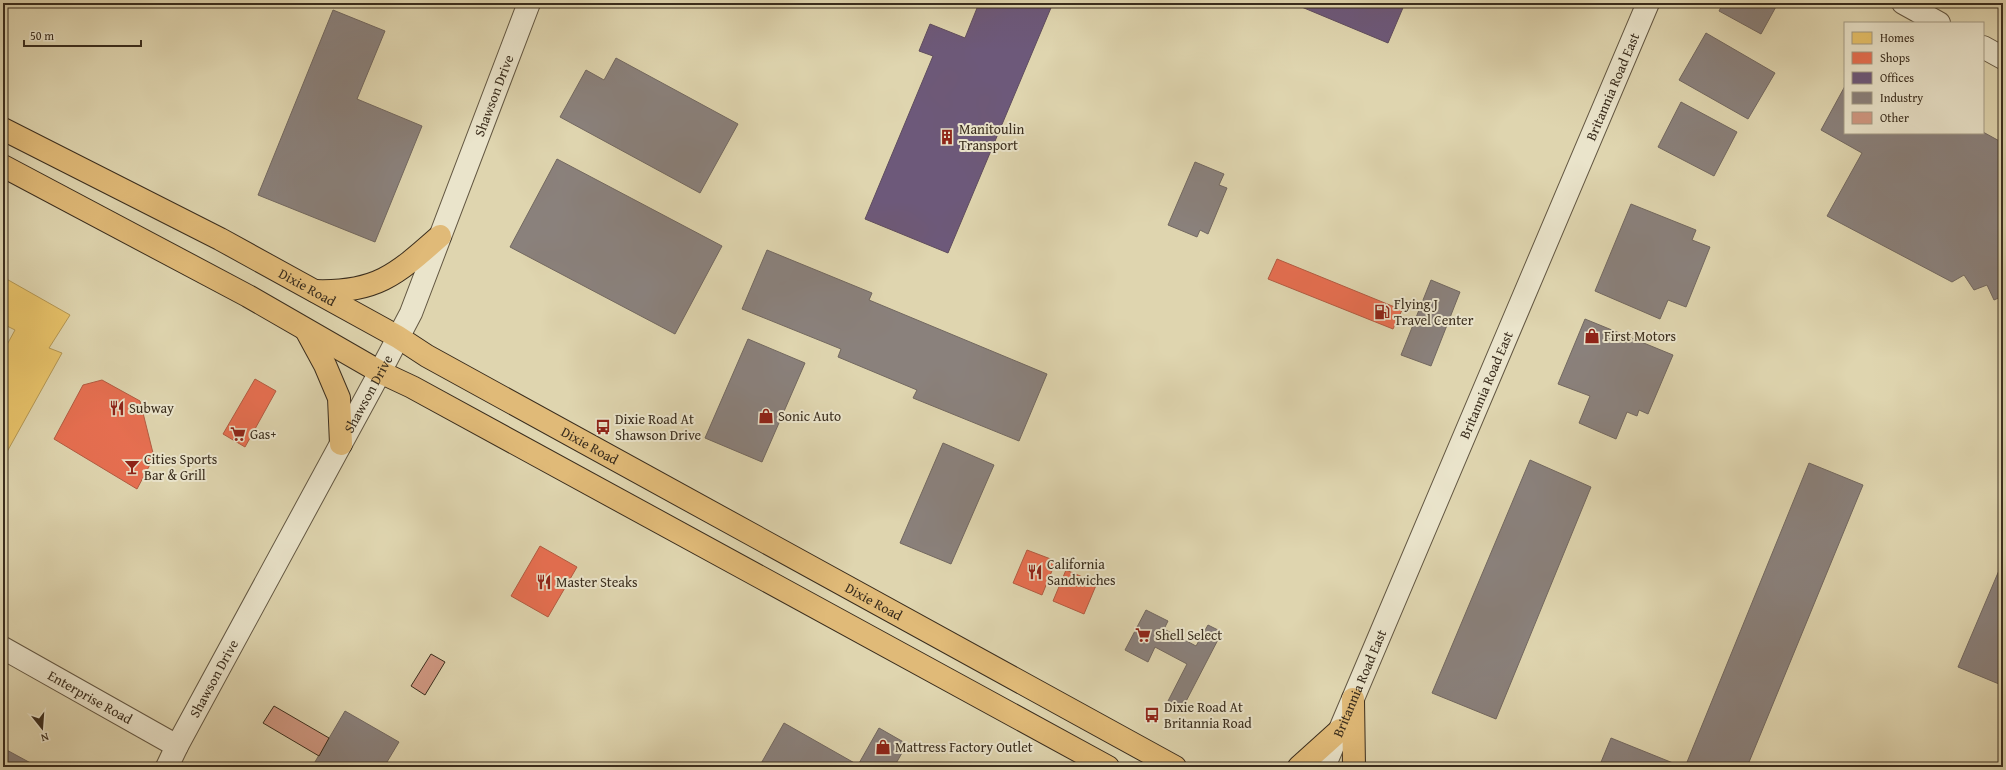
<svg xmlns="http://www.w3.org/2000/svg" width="2006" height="770" font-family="'Gentium Book Plus',serif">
	<rect width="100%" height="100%" fill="#dfd5af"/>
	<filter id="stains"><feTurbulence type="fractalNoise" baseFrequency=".005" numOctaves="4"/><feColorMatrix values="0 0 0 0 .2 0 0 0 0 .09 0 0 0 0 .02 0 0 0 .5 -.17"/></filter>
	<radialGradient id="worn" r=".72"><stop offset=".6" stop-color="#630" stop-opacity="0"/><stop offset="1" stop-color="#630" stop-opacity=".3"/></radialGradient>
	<!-- homes -->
	<path fill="#e9c46a" stroke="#b49753" d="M3,277L70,315L49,348L62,353L3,459V352L15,330L3,324Z"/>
	<!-- shops -->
	<path fill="#e76f51" stroke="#b35b41" d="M1277,259L1402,310L1393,329L1268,279Z
		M255,379L276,391L245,447L223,434Z
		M102,380L140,401L154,457L137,489L54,439L83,385Z
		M540,546L577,567L548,617L511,596Z
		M1027,550L1056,561L1042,595L1013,583Z
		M1066,570L1097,583L1084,614L1053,601Z"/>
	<!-- offices -->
	<path fill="#6d597a" stroke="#5e4c5e" d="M979,3H1053L948,253L865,219L933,56L919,51L930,24L965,38Z
		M1292,3H1405L1388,43Z"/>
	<!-- industry -->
	<path fill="#8a817c" stroke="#726860" d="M1723,3H1778L1761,34L1719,11Z
		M333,10L385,31L357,99L422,126L375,242L258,195Z
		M1706,33L1775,73L1748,119L1679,80Z
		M616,58L738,124L700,193L560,117L586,70L604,80Z
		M1845,86V133L1983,132L2003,143V296L1994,300L1987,285L1974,290L1964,275L1952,282L1827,216L1862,153L1821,130Z
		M1681,102L1737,132L1714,176L1658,147Z
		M557,159L722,246L675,334L510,247Z
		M1195,162L1224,174L1219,185L1227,188L1208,234L1200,230L1197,237L1168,225Z
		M1631,204L1696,230L1692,240L1710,247L1686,307L1668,300L1660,319L1595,291Z
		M767,250L872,293L869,300L1047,374L1019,441L913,398L917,390L838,357L841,349L742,309Z
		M1431,280L1460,292L1431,366L1401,355Z
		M1585,319L1673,355L1648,414L1639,410L1637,416L1627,412L1616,439L1579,423L1590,396L1558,384Z
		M748,339L805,363L762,462L705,438Z
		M943,443L994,465L951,564L900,543Z
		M1530,460L1591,487L1496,719L1432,693Z
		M1809,463L1863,485L1747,767H1685Z
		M2003,561V675L1999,684L1958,667Z
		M1146,610L1168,621L1164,629L1196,646L1208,625L1222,632L1181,711L1167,703L1187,664L1155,647L1148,662L1125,650Z
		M345,711L399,742L384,767H312Z
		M784,723L858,765L879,728L907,744L894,767H759Z
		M1611,738L1683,767H1599Z
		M3,748L38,767H3Z"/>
	<!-- building -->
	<path fill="#d09882" stroke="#3a2d1d" d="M431,654L445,662L425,695L411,686Z
		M274,706L329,738L319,756L263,723Z"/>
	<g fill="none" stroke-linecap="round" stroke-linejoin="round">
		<defs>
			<g id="minor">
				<path d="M1903,3L1939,23"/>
				<path d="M1983,47L2003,58"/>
				<path id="s1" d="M3,648L177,746"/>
				<path id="s2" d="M167,767L177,746L380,372L411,313L529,3"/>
				<path id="s3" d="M1324,767L1648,3"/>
			</g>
			<g id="major">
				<path id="s4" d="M3,129L220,239L398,337L427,356L1175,767"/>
				<path d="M3,166L248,296L380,372L412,387L1108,767"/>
				<path d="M315,291C376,293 396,275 440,236"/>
				<path d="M306,330L325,365L339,398L341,444"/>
				<path d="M1353,699L1354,767"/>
				<path d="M1299,767L1340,730"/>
			</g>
		</defs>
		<!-- minor casing -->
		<use href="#minor" stroke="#635742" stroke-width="24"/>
		<!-- major casing -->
		<use href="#major" stroke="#3a2d1d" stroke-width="24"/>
		<!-- minor -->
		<use href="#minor" stroke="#eae4cb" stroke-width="22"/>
		<!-- major -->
		<use href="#major" stroke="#e0ba78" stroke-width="22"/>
	</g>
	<!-- icons -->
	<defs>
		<symbol id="building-bare" viewBox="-9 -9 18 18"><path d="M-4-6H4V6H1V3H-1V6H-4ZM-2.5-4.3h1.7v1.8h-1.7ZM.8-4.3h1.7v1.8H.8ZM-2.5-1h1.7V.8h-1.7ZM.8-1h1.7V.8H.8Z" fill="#8f2418" stroke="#eae4cb" stroke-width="2.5" paint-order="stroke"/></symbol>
		<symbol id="fuel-bare" viewBox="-9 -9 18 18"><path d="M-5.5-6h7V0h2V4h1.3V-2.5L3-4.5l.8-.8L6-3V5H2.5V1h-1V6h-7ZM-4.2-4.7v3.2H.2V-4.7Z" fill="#8f2418" stroke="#eae4cb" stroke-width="2.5" paint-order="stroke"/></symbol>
		<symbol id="shop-bare" viewBox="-9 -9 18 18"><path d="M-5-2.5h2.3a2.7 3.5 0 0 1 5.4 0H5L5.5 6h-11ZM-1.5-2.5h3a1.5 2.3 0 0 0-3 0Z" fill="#8f2418" stroke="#eae4cb" stroke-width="2.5" paint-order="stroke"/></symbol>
		<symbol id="restaurant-bare" viewBox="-9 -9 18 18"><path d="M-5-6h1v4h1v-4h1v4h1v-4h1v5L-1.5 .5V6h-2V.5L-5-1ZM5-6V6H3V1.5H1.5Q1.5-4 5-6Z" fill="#8f2418" stroke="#eae4cb" stroke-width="2.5" paint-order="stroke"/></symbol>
		<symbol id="bus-bare" viewBox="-9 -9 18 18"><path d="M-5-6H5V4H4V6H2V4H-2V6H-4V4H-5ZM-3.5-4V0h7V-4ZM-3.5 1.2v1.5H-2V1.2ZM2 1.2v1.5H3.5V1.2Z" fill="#8f2418" stroke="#eae4cb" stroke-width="2.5" paint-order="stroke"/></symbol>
		<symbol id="supermarket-bare" viewBox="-9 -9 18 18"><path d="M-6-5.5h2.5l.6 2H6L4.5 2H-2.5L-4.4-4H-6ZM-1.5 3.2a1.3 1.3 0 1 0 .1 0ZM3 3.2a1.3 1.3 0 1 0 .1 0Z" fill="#8f2418" stroke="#eae4cb" stroke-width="2.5" paint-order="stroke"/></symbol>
		<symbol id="bar-bare" viewBox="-9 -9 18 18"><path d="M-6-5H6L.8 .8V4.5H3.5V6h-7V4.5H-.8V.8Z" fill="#8f2418" stroke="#eae4cb" stroke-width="2.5" paint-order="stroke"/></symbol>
	</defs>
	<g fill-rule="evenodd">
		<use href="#building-bare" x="936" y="126" width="22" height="22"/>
		<use href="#fuel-bare" x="1371" y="301" width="22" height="22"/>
		<use href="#shop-bare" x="1581" y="325" width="22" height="22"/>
		<use href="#restaurant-bare" x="106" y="397" width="22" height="22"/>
		<use href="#shop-bare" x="755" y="405" width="22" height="22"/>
		<use href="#bus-bare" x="592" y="416" width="22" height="22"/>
		<use href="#supermarket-bare" x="227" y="423" width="22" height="22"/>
		<use href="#bar-bare" x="121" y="456" width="22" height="22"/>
		<use href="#restaurant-bare" x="1024" y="561" width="22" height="22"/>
		<use href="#restaurant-bare" x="533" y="571" width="22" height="22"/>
		<use href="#supermarket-bare" x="1132" y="624" width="22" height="22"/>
		<use href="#bus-bare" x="1141" y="704" width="22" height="22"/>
		<use href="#shop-bare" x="872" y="736" width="22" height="22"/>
	</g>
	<g text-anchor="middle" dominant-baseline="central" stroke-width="4" stroke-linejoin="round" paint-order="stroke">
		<!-- street labels -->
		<g font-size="14" fill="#3a2d1d" stroke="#eae4cb">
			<text stroke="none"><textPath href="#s3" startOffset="739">Britannia Road East</textPath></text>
			<text stroke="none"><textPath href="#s2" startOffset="748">Shawson Drive</textPath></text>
			<text stroke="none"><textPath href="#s4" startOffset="343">Dixie Road</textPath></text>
			<text stroke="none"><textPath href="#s3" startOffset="415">Britannia Road East</textPath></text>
			<text stroke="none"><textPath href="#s2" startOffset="424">Shawson Drive</textPath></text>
			<text stroke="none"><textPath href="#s4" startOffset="667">Dixie Road</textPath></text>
			<text stroke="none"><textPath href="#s4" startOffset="991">Dixie Road</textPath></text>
			<text stroke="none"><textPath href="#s2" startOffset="100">Shawson Drive</textPath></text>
			<text stroke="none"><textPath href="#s3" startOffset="91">Britannia Road East</textPath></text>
			<text stroke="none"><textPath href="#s1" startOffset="100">Enterprise Road</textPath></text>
		</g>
		<!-- poi labels -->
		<g font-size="14" fill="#3a2d1d" stroke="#eae4cb" text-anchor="start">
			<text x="959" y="129">Manitoulin<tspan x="959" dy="16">Transport</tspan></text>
			<text x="1394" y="304">Flying J<tspan x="1394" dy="16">Travel Center</tspan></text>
			<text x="1604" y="336">First Motors</text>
			<text x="129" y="408">Subway</text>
			<text x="778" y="416">Sonic Auto</text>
			<text x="615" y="419">Dixie Road At<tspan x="615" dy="16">Shawson Drive</tspan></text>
			<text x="250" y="434">Gas+</text>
			<text x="144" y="459">Cities Sports<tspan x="144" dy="16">Bar &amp; Grill</tspan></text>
			<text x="1047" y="564">California<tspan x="1047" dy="16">Sandwiches</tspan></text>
			<text x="556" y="582">Master Steaks</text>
			<text x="1155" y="635">Shell Select</text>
			<text x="1164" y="707">Dixie Road At<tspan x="1164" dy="16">Britannia Road</tspan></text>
			<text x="895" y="747">Mattress Factory Outlet</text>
		</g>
	</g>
	<!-- margin -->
	<rect width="2006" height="770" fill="none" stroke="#dfd5af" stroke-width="16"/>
	<rect x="4" y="4" width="1998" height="762" fill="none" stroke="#3a2d1d" stroke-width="2"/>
	<rect x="8" y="8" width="1990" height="754" fill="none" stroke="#3a2d1d"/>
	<!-- legend -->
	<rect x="1844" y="22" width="140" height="112" fill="#eae4cb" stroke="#a49b85"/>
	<rect x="1852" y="32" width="20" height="12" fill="#e9c46a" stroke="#a49b85"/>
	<text x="1880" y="42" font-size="12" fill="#3a2d1d">Homes</text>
	<rect x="1852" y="52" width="20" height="12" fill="#e76f51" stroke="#a49b85"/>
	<text x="1880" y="62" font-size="12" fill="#3a2d1d">Shops</text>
	<rect x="1852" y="72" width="20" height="12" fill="#6d597a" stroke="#a49b85"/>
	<text x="1880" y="82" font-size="12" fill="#3a2d1d">Offices</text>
	<rect x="1852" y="92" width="20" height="12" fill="#8a817c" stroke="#a49b85"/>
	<text x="1880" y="102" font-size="12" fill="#3a2d1d">Industry</text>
	<rect x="1852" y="112" width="20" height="12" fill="#d09882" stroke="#a49b85"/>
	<text x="1880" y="122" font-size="12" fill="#3a2d1d">Other</text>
	<!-- north arrow -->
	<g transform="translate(42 728) rotate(163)" stroke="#eae4cb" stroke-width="3" paint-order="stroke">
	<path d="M0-3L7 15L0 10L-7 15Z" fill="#3a2d1d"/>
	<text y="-6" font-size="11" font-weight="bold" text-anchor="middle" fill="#3a2d1d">N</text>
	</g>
	<!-- scale -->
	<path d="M24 40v6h117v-6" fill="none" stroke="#3a2d1d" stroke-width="2"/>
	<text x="30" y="40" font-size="12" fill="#3a2d1d" stroke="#eae4cb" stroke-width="3" paint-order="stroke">50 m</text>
	<rect width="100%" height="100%" filter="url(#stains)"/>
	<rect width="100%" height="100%" fill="url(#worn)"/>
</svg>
